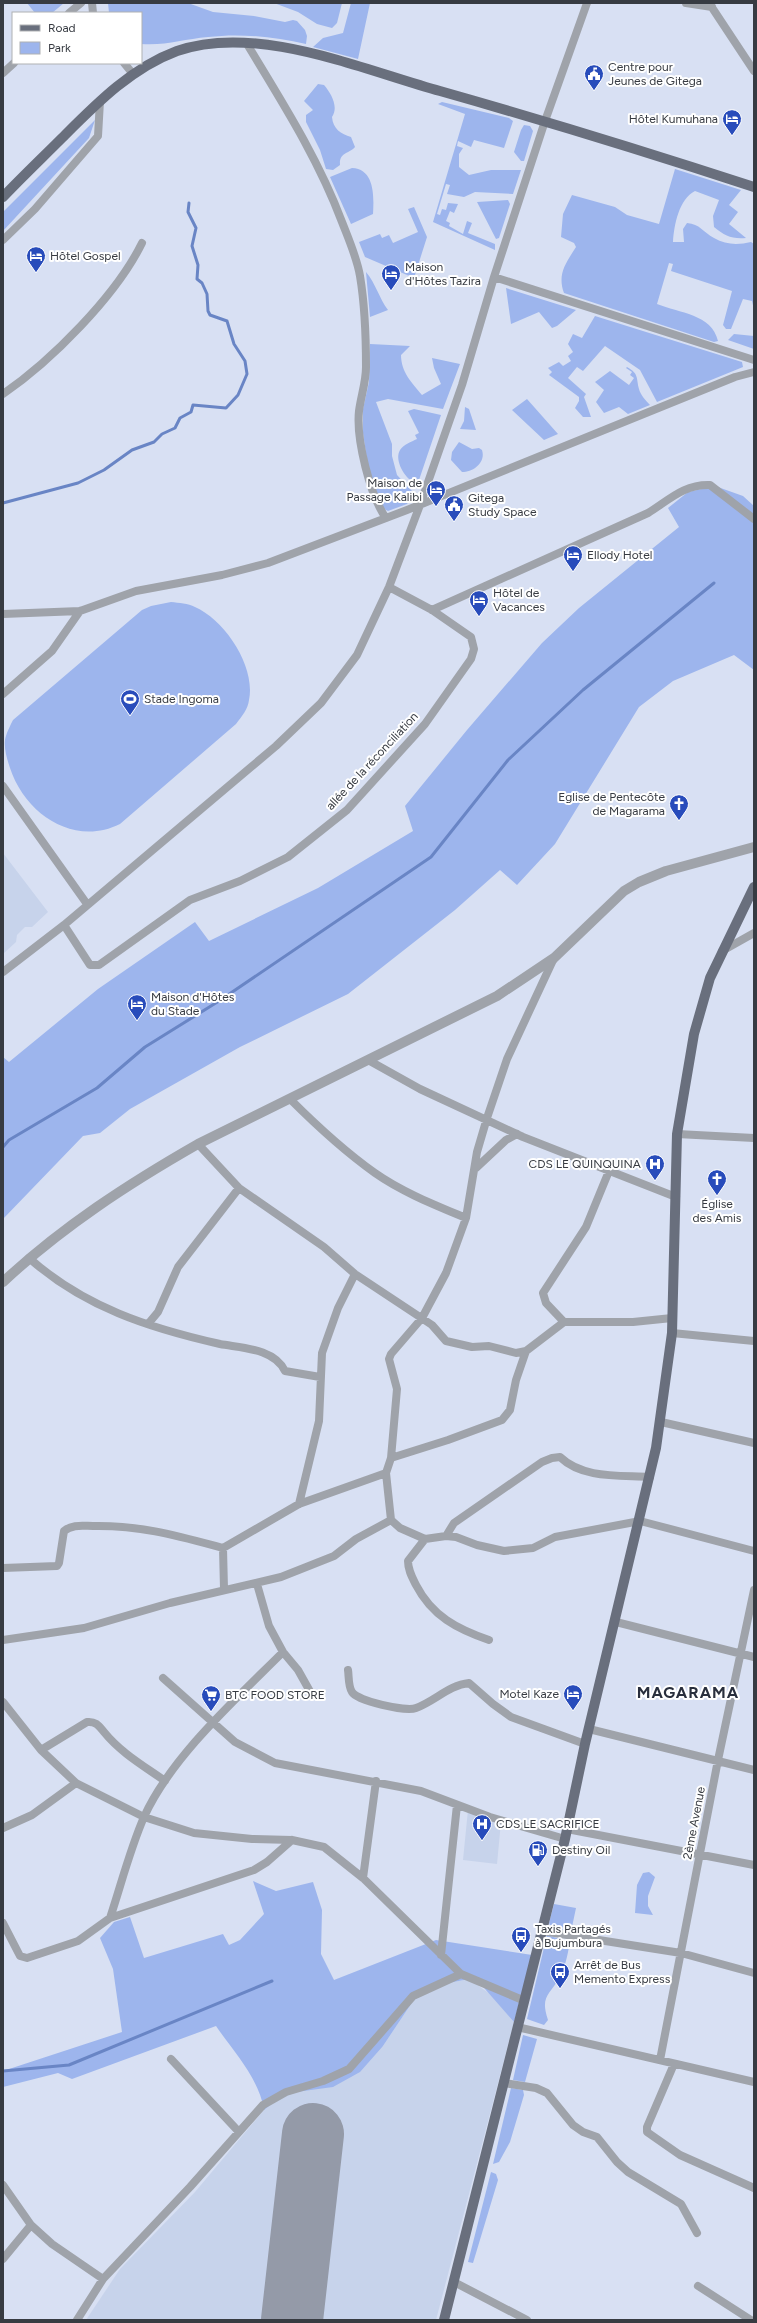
<svg xmlns="http://www.w3.org/2000/svg" width="757" height="2323" font-family="Figtree,sans-serif">
	<rect width="100%" height="100%" fill="#d8e0f3"/>
	<!-- built -->
	<path fill="#c7d3eb" d="M3,853L48,912L32,927H25L17,935L16,942L3,954Z
		M468,1810L501,1822L497,1864L463,1860Z
		M469,1979L490,1994L514,2022L436,2320H86L120,2269L195,2192L264,2110L278,2099L383,2046L415,1998L438,1985Z"/>
	<!-- green -->
	<path fill="#9db5ed" d="M27,3H64L52,13H35Z
		M108,3H188L213,12L254,16L285,22L293,20L297,21L305,30L307,36L306,44C274,37 241,33 208,37C184,39 165,46 141,44V13H109Z
		M274,3H342L337,23L332,28L317,24L298,12Z
		M351,3H370L358,59L313,47L323,38L343,33Z
		M318,84L324,85C331,93 339,107 332,117C333,129 341,134 351,137L355,147C349,154 339,152 340,165L333,170L326,169L320,150L306,122V115L313,110L304,101Z
		M442,102L509,118L513,121L504,148L474,140L471,147L458,141L457,146L463,148L459,154V167L469,175L491,170H521L513,194L475,192L464,197L447,194L450,185L446,184L437,214L440,215L442,209L446,210L448,203L458,204L454,213L450,211L446,221L450,223L449,226L463,234L467,221L472,223L468,233L495,244V250L433,222L465,114L438,104Z
		M95,120L89,138L3,231V212Z
		M524,125L530,126L533,131L524,161H521L514,152L521,130Z
		M352,168C375,169 374,197 373,214L351,224L330,177Z
		M675,169L741,190L729,205L738,212L729,224L746,238C731,239 725,236 714,227L713,216L719,200L695,191C679,199 674,225 673,242H684L683,229L687,223C700,224 703,232 714,238C726,245 738,245 751,242L754,244V310L752,301L743,299L731,329H726L723,325L732,291L671,271L673,264L669,263L657,304C679,313 712,314 718,341L714,342L564,293C557,274 566,263 576,247L574,243L561,237L563,214L572,195L615,207L627,215L659,224Z
		M508,200L510,204L499,238L496,239L477,202Z
		M414,207L427,237L414,278L365,257L359,242L380,234L382,238L389,235L393,243L418,232L408,209Z
		M366,272C376,284 379,298 388,310L370,317Z
		M506,288L576,310L557,326L552,328L539,312L511,324Z
		M595,316L742,362L743,367L657,402L640,370L605,346L583,371L577,367L568,378L586,394L584,397L591,417H583L575,408L579,401V397L549,375L552,372L548,368L559,362L563,366L571,361L568,356L573,352L568,344L573,334L582,338Z
		M734,334L754,336V349L728,340Z
		M370,344L410,346L401,355C401,372 412,383 422,395L441,384L434,368L432,358L460,364L443,409L388,399L376,402L392,444V456L397,475L412,491L416,492L407,504L388,511L382,508L368,467L363,433V409L369,382Z
		M627,367C639,374 636,377 639,389C640,394 646,401 650,405L628,414L619,407L604,413L596,402L604,390L595,382L610,371L629,385L634,378L630,375L632,372L626,368Z
		M527,399L558,434L544,440L512,410Z
		M465,407L469,409L476,430L460,429L464,421Z
		M414,409L441,415L419,480L420,486C408,483 393,462 400,450C404,444 411,442 417,439L415,435L419,433L408,411Z
		M459,442L472,449L479,448L482,450C486,462 474,472 462,472L451,460L452,452Z
		M715,486L743,496L754,506V670L734,655L673,681L639,707L555,844L517,885L500,870L455,910L348,994L240,1047L130,1109L100,1133L83,1136L3,1219V1057L9,1062L98,989L195,922L209,941L318,888L413,831L405,806L467,730L542,643L579,608L679,527L668,508L688,492Z
		M171,602C179,603 188,603 195,607C225,620 256,667 249,700C248,709 242,716 236,724L120,824C74,847 25,814 10,768C7,759 4,749 5,740C6,734 10,726 13,720L142,610L151,606Z
		M649,1872L655,1877L648,1896V1906L653,1915L635,1913L637,1885L643,1873Z
		M253,1881L276,1891L313,1882L322,1910L321,1954L334,1980L436,1940L532,1955L514,2022L478,1981L469,1979L438,1985L415,1998L383,2046L360,2072L333,2087L296,2092L278,2099L264,2110C259,2078 233,2051 216,2026L72,2079L58,2073L3,2087V2071L122,2032L113,1969L100,1938L114,1922L130,1917L144,1958L223,1934L229,1945L240,1940L264,1914Z
		M554,1904L576,1908L572,1927C566,1933 558,1931 551,1927L549,1923Z
		M547,1935L563,1940L569,1946C568,1955 564,1969 560,1977C549,1996 540,1996 548,2020L544,2025L527,2019Z
		M523,2035L537,2039L525,2082L513,2080Z
		M511,2088L523,2090L524,2095L510,2142L499,2162L493,2164Z
		M491,2172L496,2174L498,2180L473,2263L468,2262Z"/>
	<g fill="none" stroke-linecap="round" stroke-linejoin="round">
		<!-- stream -->
		<path stroke="#6985c5" stroke-width="3" d="M3,503L78,483L104,470L132,450L154,442L162,434L175,428L180,418L191,412L193,405L226,408L238,395L247,374L245,361L234,344L227,321L210,315L208,311L207,294L202,283L197,279L198,265L192,246L196,228L188,212L189,203
			M3,1147L9,1140L97,1088L145,1047L219,1001L431,857L508,760L583,690L714,583
			M3,2071L69,2065L272,1981"/>
		<!-- runway -->
		<path stroke="#949aa8" stroke-width="62" d="M292,2320L313,2134"/>
		<!-- minor -->
		<path stroke="#9fa3aa" stroke-width="8" d="M92,3L93,13
			M686,3L712,7
			M709,3L754,71
			M69,13L81,3
			M247,44C282,102 318,158 342,222C349,240 357,258 360,276C365,306 366,337 366,367C366,382 361,396 359,411C356,439 370,496 386,518
			M124,63L133,74
			M3,73L14,63
			M3,240L35,209L98,136L100,101
			M494,277L754,360
			M3,394C51,361 116,296 142,243
			M432,610L648,513C669,500 684,484 710,485L754,519
			M3,614L80,611L136,591L222,575L268,563L407,510L735,377L754,372
			M3,694L52,651L80,611
			M3,786L87,904
			M64,925L90,965H99L190,900L240,881L288,857L347,810L425,724L471,659L474,649L471,637L432,610L389,587
			M722,951L754,933
			M3,972L64,925L276,746L321,703L357,655L389,587L420,505L462,385L494,277L545,121L587,3
			M368,1060L420,1089L523,1137L676,1197
			M290,1099C316,1125 344,1151 375,1173C402,1192 435,1205 466,1218
			M677,1134L754,1138
			M198,1144L239,1188L324,1247L355,1274L432,1325L446,1341L472,1347L489,1346L516,1353L526,1351L516,1380L510,1410L502,1420L448,1440L391,1458
			M476,1168L506,1140L517,1134
			M29,1258C84,1307 149,1328 220,1344C241,1348 274,1348 285,1371L320,1377
			M564,1322L546,1303L543,1293L586,1227L609,1171
			M148,1324L158,1312L178,1267L239,1188
			M672,1333L754,1341
			M526,1351L564,1322H633L672,1318
			M661,1422L754,1443
			M299,1504L319,1421L322,1353L338,1308L355,1274
			M391,1520L400,1528L425,1539L446,1536L454,1523L542,1462L552,1458L560,1457C583,1479 620,1475 650,1477
			M446,1536L456,1537L477,1545L504,1551L533,1548L555,1537L640,1521L754,1551
			M425,1539L408,1561C408,1570 412,1577 416,1585C432,1616 457,1629 489,1640
			M223,1548L224,1589
			M3,1568L57,1566L59,1563L64,1531C72,1524 83,1526 93,1526C140,1525 178,1536 223,1548L299,1504L386,1473
			M257,1584L269,1626L283,1652L298,1670L312,1695
			M616,1622L754,1657
			M3,1640L84,1628L170,1603L281,1577L334,1556L356,1539L391,1520L386,1473L391,1458L397,1389L389,1359L391,1354L422,1318L446,1273L466,1218L477,1152L487,1118L507,1059L554,958
			M348,1670C349,1676 348,1686 352,1692C357,1701 406,1712 416,1708C435,1701 449,1685 469,1683L493,1704L511,1717L585,1744
			M163,1678L235,1742L275,1763L421,1791L490,1817L565,1839
			M3,1702L41,1750L76,1783L144,1817L194,1833L252,1839L292,1840L324,1847L363,1878L461,1974
			M589,1729L754,1770
			M41,1750L87,1722C96,1721 99,1726 104,1732C121,1753 144,1766 165,1781
			M3,1828L32,1815L76,1783
			M567,1829L754,1865
			M363,1878L376,1781
			M110,1918C121,1885 130,1849 144,1817C171,1757 237,1698 283,1652
			M3,1923L20,1956L27,1958L78,1941L110,1918L254,1870L267,1862L292,1840
			M542,1931L681,1953L754,1973
			M441,1955L457,1805
			M517,2027L754,2082
			M171,2059L239,2132
			M660,2060L718,1760L754,1590
			M674,2064L647,2127V2132L680,2155L754,2188
			M504,2083L536,2088L547,2093L573,2125L583,2132L597,2137L617,2162L628,2172L681,2204L697,2233
			M3,2185L31,2225L52,2244L103,2279
			M3,2259L31,2225
			M454,2282L527,2320
			M698,2286L751,2320
			M77,2320L103,2279L190,2187L263,2105L286,2092L323,2081L349,2069L413,1996L461,1974L525,2001"/>
		<!-- tertiary -->
		<path stroke="#9fa3aa" stroke-width="10" d="M3,1282C62,1227 128,1184 198,1144L497,996L554,958L624,891L639,882L666,871L754,847"/>
		<!-- primary -->
		<path stroke="#696f7d" stroke-width="10" d="M3,197C22,177 42,158 62,138C96,104 131,68 177,51C257,23 363,70 440,91C546,121 650,153 754,187
			M444,2320L565,1839L585,1744L656,1448L672,1333L677,1134L694,1034L710,978L754,887"/>
	</g>
	<!-- icons -->
	<defs>
		<symbol id="civic-pin" viewBox="-11 -11 22 30"><path d="M0 17L-7.5 6A9.5 9.5 0 1 1 7.5 6Z" fill="#284cbb" stroke="#fff"/><path d="M-.6-6.5H3V-4.5H.6V-3L4-1V1h2V6H-6V1h2V-1L-.6-3ZM-1.2 2.5V6h2.4V2.5Z" fill="#fff"/></symbol>
		<symbol id="hotel-pin" viewBox="-11 -11 22 30"><path d="M0 17L-7.5 6A9.5 9.5 0 1 1 7.5 6Z" fill="#284cbb" stroke="#fff"/><path d="M-6-4.5h1.5V1H6V5H4.5V3h-9V5H-6ZM-4 0a1.8 1.8 0 1 1 3.6 0ZM.5 0V-2.5h3Q6-2.5 6 0Z" fill="#fff"/></symbol>
		<symbol id="stadium-pin" viewBox="-11 -11 22 30"><path d="M0 17L-7.5 6A9.5 9.5 0 1 1 7.5 6Z" fill="#284cbb" stroke="#fff"/><path d="M0-5a6.5 5 0 1 0 0 10a6.5 5 0 1 0 0-10ZM-3.5-1.8h7v3.6h-7Z" fill="#fff"/></symbol>
		<symbol id="church-pin" viewBox="-11 -11 22 30"><path d="M0 17L-7.5 6A9.5 9.5 0 1 1 7.5 6Z" fill="#284cbb" stroke="#fff"/><path d="M-1.2-6h2.4v3.5h3.3v2.4h-3.3V6h-2.4V-.1h-3.3v-2.4h3.3Z" fill="#fff"/></symbol>
		<symbol id="hospital-pin" viewBox="-11 -11 22 30"><path d="M0 17L-7.5 6A9.5 9.5 0 1 1 7.5 6Z" fill="#284cbb" stroke="#fff"/><path d="M-5-5h3v3.5h4V-5h3V5h-3V1.5h-4V5h-3Z" fill="#fff"/></symbol>
		<symbol id="supermarket-pin" viewBox="-11 -11 22 30"><path d="M0 17L-7.5 6A9.5 9.5 0 1 1 7.5 6Z" fill="#284cbb" stroke="#fff"/><path d="M-6-5.5h2.5l.6 2H6L4.5 2H-2.5L-4.4-4H-6ZM-1.5 3.2a1.3 1.3 0 1 0 .1 0ZM3 3.2a1.3 1.3 0 1 0 .1 0Z" fill="#fff"/></symbol>
		<symbol id="fuel-pin" viewBox="-11 -11 22 30"><path d="M0 17L-7.5 6A9.5 9.5 0 1 1 7.5 6Z" fill="#284cbb" stroke="#fff"/><path d="M-5.5-6h7V0h2V4h1.3V-2.5L3-4.5l.8-.8L6-3V5H2.5V1h-1V6h-7ZM-4.2-4.7v3.2H.2V-4.7Z" fill="#fff"/></symbol>
		<symbol id="bus-pin" viewBox="-11 -11 22 30"><path d="M0 17L-7.5 6A9.5 9.5 0 1 1 7.5 6Z" fill="#284cbb" stroke="#fff"/><path d="M-5-6H5V4H4V6H2V4H-2V6H-4V4H-5ZM-3.5-4V0h7V-4ZM-3.5 1.2v1.5H-2V1.2ZM2 1.2v1.5H3.5V1.2Z" fill="#fff"/></symbol>
	</defs>
	<g fill-rule="evenodd">
		<use href="#civic-pin" x="583" y="63" width="22" height="30"/>
		<use href="#hotel-pin" x="721" y="108" width="22" height="30"/>
		<use href="#hotel-pin" x="25" y="245" width="22" height="30"/>
		<use href="#hotel-pin" x="380" y="263" width="22" height="30"/>
		<use href="#hotel-pin" x="425" y="479" width="22" height="30"/>
		<use href="#civic-pin" x="443" y="494" width="22" height="30"/>
		<use href="#hotel-pin" x="562" y="544" width="22" height="30"/>
		<use href="#hotel-pin" x="468" y="589" width="22" height="30"/>
		<use href="#stadium-pin" x="119" y="688" width="22" height="30"/>
		<use href="#church-pin" x="668" y="793" width="22" height="30"/>
		<use href="#hotel-pin" x="126" y="993" width="22" height="30"/>
		<use href="#hospital-pin" x="644" y="1153" width="22" height="30"/>
		<use href="#church-pin" x="706" y="1168" width="22" height="30"/>
		<use href="#hotel-pin" x="562" y="1683" width="22" height="30"/>
		<use href="#supermarket-pin" x="200" y="1684" width="22" height="30"/>
		<use href="#hospital-pin" x="471" y="1813" width="22" height="30"/>
		<use href="#fuel-pin" x="527" y="1839" width="22" height="30"/>
		<use href="#bus-pin" x="510" y="1925" width="22" height="30"/>
		<use href="#bus-pin" x="549" y="1961" width="22" height="30"/>
	</g>
	<g text-anchor="middle" dominant-baseline="central" stroke-width="4" stroke-linejoin="round" paint-order="stroke">
		<!-- poi labels -->
		<g font-size="12" fill="#373b42" stroke="#fff" text-anchor="start">
			<text x="608" y="67">Centre pour<tspan x="608" dy="14">Jeunes de Gitega</tspan></text>
			<text x="718" y="119" text-anchor="end">Hôtel Kumuhana</text>
			<text x="50" y="256">Hôtel Gospel</text>
			<text x="405" y="267">Maison<tspan x="405" dy="14">d'Hôtes Tazira</tspan></text>
			<text x="422" y="483" text-anchor="end">Maison de<tspan x="422" dy="14">Passage Kalibi</tspan></text>
			<text x="468" y="498">Gitega<tspan x="468" dy="14">Study Space</tspan></text>
			<text x="587" y="555">Ellody Hotel</text>
			<text x="493" y="593">Hôtel de<tspan x="493" dy="14">Vacances</tspan></text>
			<text x="144" y="699">Stade Ingoma</text>
			<text x="665" y="797" text-anchor="end">Eglise de Pentecôte<tspan x="665" dy="14">de Magarama</tspan></text>
			<text x="151" y="997">Maison d'Hôtes<tspan x="151" dy="14">du Stade</tspan></text>
			<text x="641" y="1164" text-anchor="end">CDS LE QUINQUINA</text>
			<text x="717" y="1204" text-anchor="middle">Église<tspan x="717" dy="14">des Amis</tspan></text>
			<text x="559" y="1694" text-anchor="end">Motel Kaze</text>
			<text x="225" y="1695">BTC FOOD STORE</text>
			<text x="496" y="1824">CDS LE SACRIFICE</text>
			<text x="552" y="1850">Destiny Oil</text>
			<text x="535" y="1929">Taxis Partagés<tspan x="535" dy="14">à Bujumbura</tspan></text>
			<text x="574" y="1965">Arrêt de Bus<tspan x="574" dy="14">Memento Express</tspan></text>
		</g>
		<!-- street labels -->
		<g font-size="12" fill="#373b42" stroke="#fff">
			<text transform="translate(372 761) rotate(-47)">allée de la réconciliation</text>
			<text transform="translate(694 1823) rotate(-79)">2ème Avenue</text>
		</g>
		<!-- district labels -->
		<g font-size="16" font-weight="bold" letter-spacing="1" fill="#292f3d" stroke="#fff">
			<text x="688" y="1692">MAGARAMA</text>
		</g>
	</g>
	<!-- border -->
	<rect width="757" height="2323" fill="none" stroke="#373b42" stroke-width="8"/>
	<!-- legend -->
	<rect x="12" y="12" width="130" height="52" fill="#ffffff" stroke="#afb1b3"/>
	<rect x="20" y="25" width="20" height="6" fill="#696f7d" stroke="#afb1b3"/>
	<text x="48" y="32" font-size="12" fill="#373b42">Road</text>
	<rect x="20" y="42" width="20" height="12" fill="#9db5ed" stroke="#afb1b3"/>
	<text x="48" y="52" font-size="12" fill="#373b42">Park</text>
</svg>
